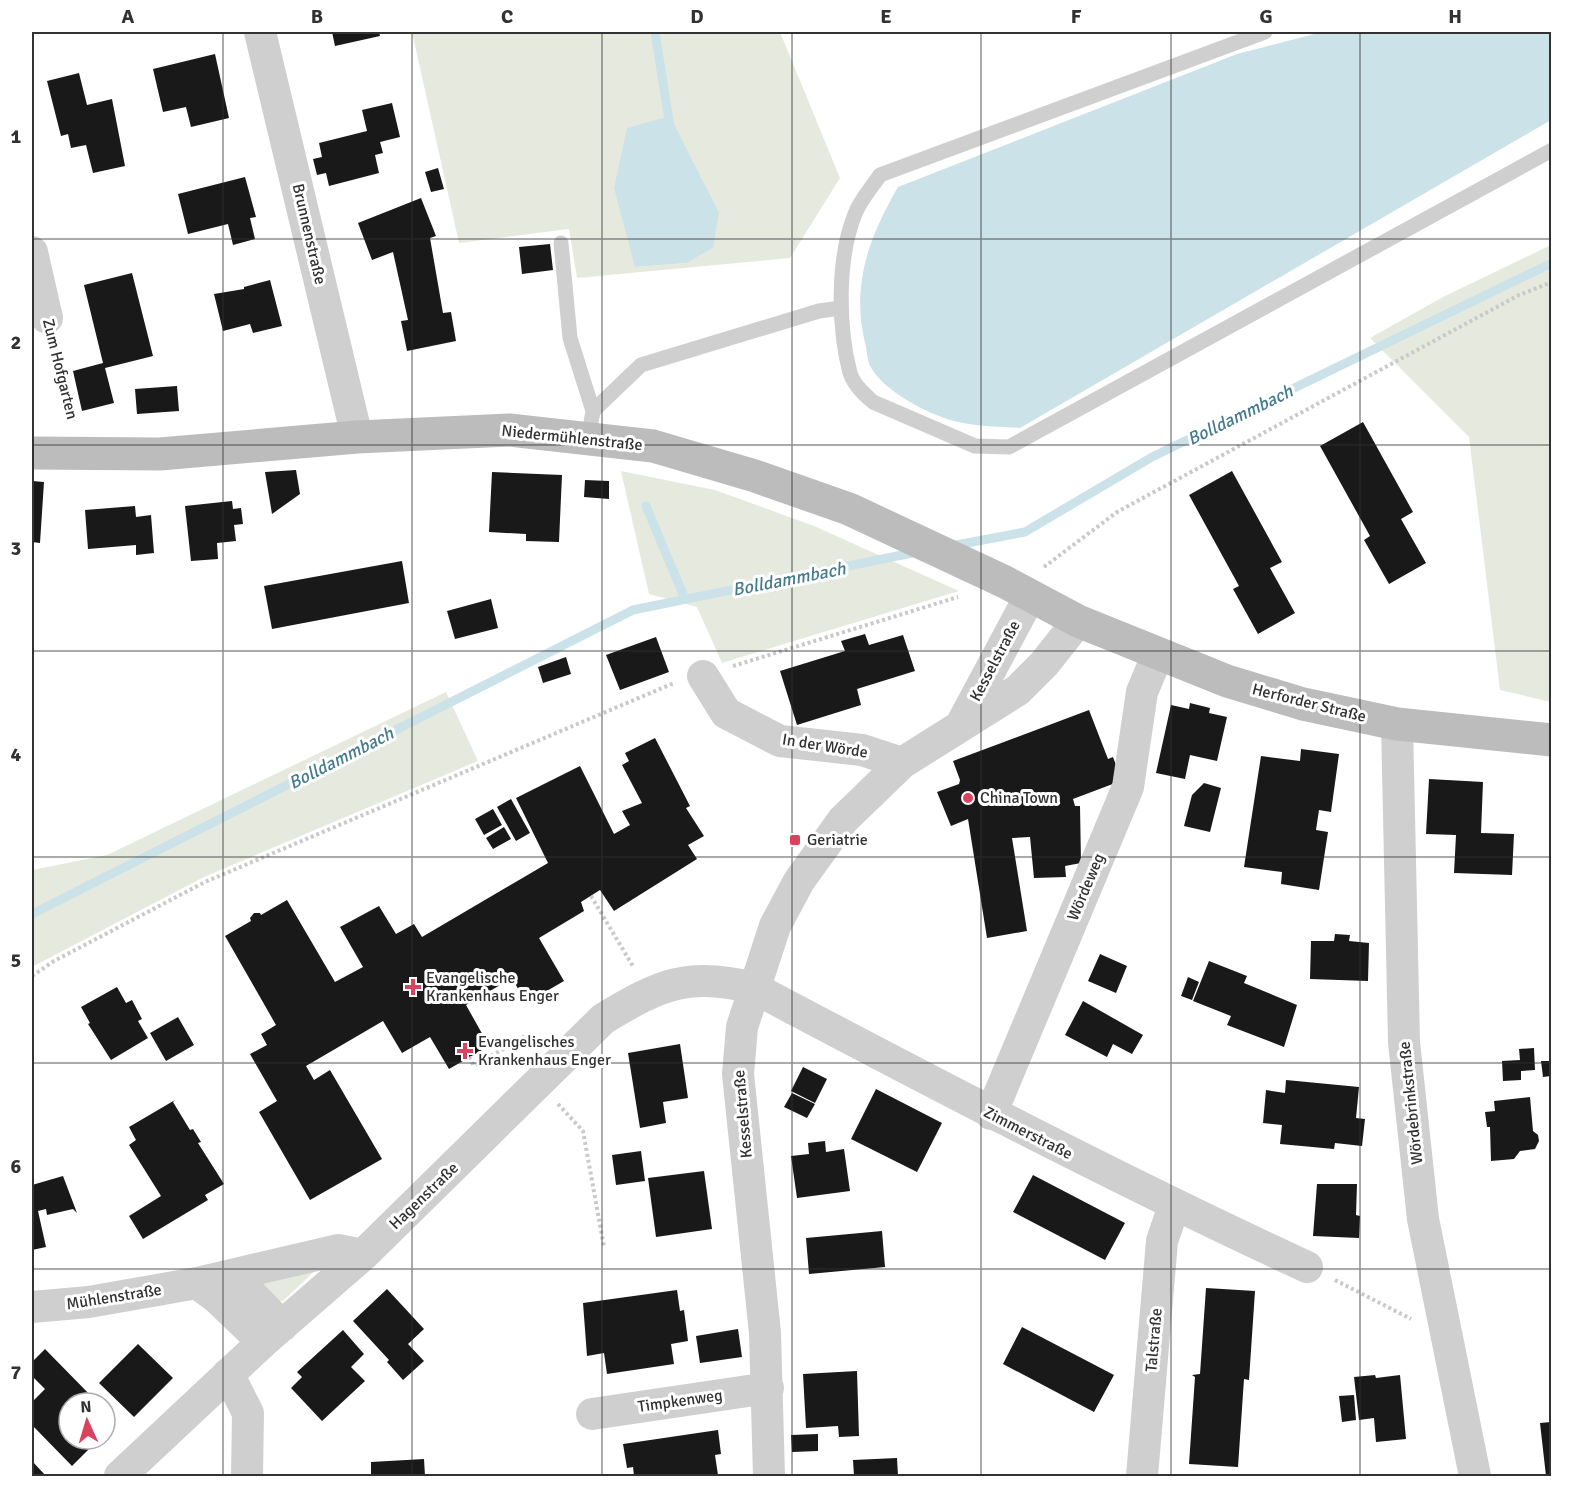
<svg xmlns="http://www.w3.org/2000/svg" width="1583" height="1508" font-family="Signika,sans-serif">
	<rect width="100%" height="100%" fill="#fff"/>
	<!-- green -->
	<path fill="#e6eade" fill-rule="evenodd" d="M412,32H780L840,178L790,258L577,278L569,229L459,243ZM713,248L687,263L635,267Z
		M1551,245V702L1500,690L1469,437L1370,338L1443,297Z
		M621,471L715,490L814,526L959,591L722,663L697,607L649,594Z
		M446,692L478,761L204,877L32,967V870L107,855Z
		M320,1266L283,1301L276,1300L253,1277Z"/>
	<!-- water -->
	<path fill="#cce2e9" d="M1322,32H1551V120L1020,428C994,426 964,427 939,416C916,407 883,389 870,366C867,360 867,350 865,343C851,285 869,237 898,187L1237,54Z
		M670,116L719,213L713,248L687,263L635,267L614,188L627,128Z"/>
	<g fill="none" stroke-linecap="round" stroke-linejoin="round">
		<!-- stream -->
		<path stroke="#cce2e9" stroke-width="9" d="M655,32L670,127
			M646,506L685,599
			M951,546L1025,532L1152,457L1552,263
			M32,914L633,610L917,552"/>
	</g>
	<!-- building -->
	<path fill="#191919" d="M332,32H379L380,36L335,46Z
		M215,54L229,118L191,127L186,107L163,112L153,69Z
		M79,73L87,105L112,99L125,166L93,173L86,145L71,148L68,134L61,136L47,81Z
		M392,103L400,137L380,142L383,153L375,155L379,173L329,186L326,173L317,175L313,159L322,157L319,143L367,131L362,110Z
		M438,168L444,189L431,192L425,172Z
		M245,177L256,217L250,218L255,239L233,245L228,224L188,234L178,194Z
		M421,198L436,236L430,238L443,313L451,312L456,341L407,351L401,321L408,320L393,252L372,260L358,223Z
		M550,244L553,270L522,274L519,247Z
		M132,273L153,356L105,368L114,403L82,411L73,371L103,363L84,285Z
		M270,280L282,326L253,333L250,324L223,331L214,294L244,289V287Z
		M177,386L179,411L137,414L135,389Z
		M1363,422L1413,512L1401,519L1426,563L1389,584L1364,540L1370,536L1320,446Z
		M296,470L300,494L272,514L265,472Z
		M1232,471L1282,562L1270,568L1295,613L1258,634L1233,589L1239,586L1189,495Z
		M492,472L562,475L559,542L526,541V534L489,532Z
		M585,480L609,481V499L584,497Z
		M32,481L44,482L40,543L32,542Z
		M232,501L233,509L241,508L243,524L234,525L236,541L217,543L218,559L191,561L185,506Z
		M135,506L136,517L151,515L154,553L136,555V545L88,549L85,510Z
		M402,561L409,603L272,629L264,586Z
		M491,599L498,628L455,639L447,611Z
		M865,634L869,645L903,635L915,671L857,689L861,705L797,725L780,671L845,651L841,641Z
		M656,637L669,672L620,690L606,655Z
		M566,657L571,674L543,683L538,667Z
		M1190,703L1210,708L1209,713L1227,717L1217,761L1190,755L1185,779L1156,773L1171,705L1189,709Z
		M1089,710L1108,759L1113,757L1119,773L1118,782L1073,799L1075,806H1080L1081,863L1065,866L1066,877L1034,878L1030,837L1012,838L1027,931L987,938L968,819L951,826L937,792L959,784L960,780L953,761Z
		M655,738L690,806L686,808L704,836L688,845L697,859L614,911L600,890L581,902L584,911L539,938L564,981L526,1003L512,978L466,1005L489,1046L449,1069L430,1037L402,1053L383,1021L306,1066L314,1080L330,1070L382,1159L310,1200L259,1112L277,1101L250,1054L267,1045L261,1034L276,1025L225,936L251,921L250,918L254,913H260L261,915L287,900L335,982L363,967L340,927L379,906L396,934L414,924L422,937L548,863L516,798L580,766L614,834L630,825L622,811L642,803L622,765L629,761L625,753Z
		M1301,749L1339,754L1331,812L1319,810L1316,830L1328,832L1319,890L1281,884L1282,872L1244,867L1261,756L1300,761Z
		M1429,779L1483,782L1481,833L1514,834L1512,875L1454,873L1456,835L1426,834Z
		M1204,783L1221,788L1210,832L1184,826L1192,795Z
		M511,799L530,833L516,841L497,807Z
		M493,809L502,825L484,835L475,819Z
		M504,827L511,839L493,849L486,838Z
		M1335,934L1350,935L1349,941L1369,943L1368,981L1310,979L1311,941H1334Z
		M1100,954L1127,966L1116,993L1088,981Z
		M1209,961L1247,976L1244,983L1297,1005L1284,1047L1227,1025L1231,1016L1193,1001Z
		M1188,977L1199,982L1192,1000L1181,996Z
		M117,987L126,1003L132,1000L142,1019L138,1021L148,1038L111,1060L88,1024L90,1023L81,1007Z
		M1083,1001L1143,1035L1132,1054L1113,1044L1107,1057L1065,1035Z
		M178,1017L194,1045L166,1061L150,1033Z
		M680,1044L688,1098L663,1102L666,1123L640,1128L628,1053Z
		M1534,1048L1535,1070L1521,1071V1080L1503,1081L1502,1061L1520,1060L1519,1049Z
		M1541,1061H1551V1076L1543,1077Z
		M803,1067L827,1079L815,1103L791,1091Z
		M1286,1080L1359,1087L1356,1118L1365,1119L1362,1146L1335,1143L1334,1149L1280,1144L1282,1125L1263,1123L1266,1090L1285,1093Z
		M876,1089L942,1123L917,1172L851,1139Z
		M792,1093L815,1104L807,1118L784,1107Z
		M1530,1097L1533,1131L1538,1135L1539,1141L1535,1149L1520,1151L1514,1159L1491,1161L1490,1127H1487L1485,1112L1495,1111L1494,1101Z
		M175,1100L173,1102L190,1130L193,1129L201,1142L198,1143L224,1184L205,1195L208,1200L143,1239L129,1216L161,1196L129,1145L136,1140L129,1127Z
		M825,1141L826,1152L844,1149L850,1191L797,1198L791,1156L809,1154L808,1143Z
		M641,1151L645,1181L616,1185L612,1155Z
		M704,1171L712,1229L656,1237L648,1178Z
		M1033,1175L1125,1223L1105,1260L1013,1212Z
		M63,1176L77,1213L73,1209L47,1215L46,1209L38,1211L46,1247L32,1250V1185Z
		M1317,1184H1357L1356,1215L1360,1216L1359,1238L1313,1236Z
		M882,1231L885,1267L809,1274L806,1238Z
		M1206,1288L1255,1291L1249,1380L1244,1379L1238,1467L1189,1464L1195,1377L1192,1375L1200,1374Z
		M387,1289L424,1329L408,1344L424,1361L403,1380L387,1362L389,1360L353,1321Z
		M677,1290L680,1311L684,1310L688,1341L671,1344L674,1364L607,1374L604,1353L587,1356L583,1303Z
		M1022,1327L1114,1375L1094,1412L1003,1364Z
		M738,1329L742,1357L700,1363L696,1336Z
		M343,1330L364,1354L351,1367L365,1381L322,1421L291,1388L302,1377L297,1372Z
		M138,1344L173,1378L134,1417L99,1383Z
		M45,1349L96,1401L69,1403V1439H99L72,1466L32,1425V1402L45,1389L32,1376V1362Z
		M857,1371L859,1436L839,1437L838,1426L806,1428L803,1374Z
		M1375,1375L1376,1378L1400,1375L1406,1439L1376,1442L1374,1418L1359,1420L1354,1377Z
		M1354,1395L1356,1420L1342,1422L1339,1396Z
		M1551,1422V1476H1546L1540,1423Z
		M718,1430L721,1454L715,1455L718,1475L724,1474V1476H634L633,1467L627,1468L623,1444Z
		M818,1434V1451L792,1452L791,1435Z
		M897,1458L898,1476H854L853,1460Z
		M424,1459L425,1476H371V1462Z
		M32,1461L46,1476H32Z"/>
	<g fill="none" stroke-linecap="round" stroke-linejoin="round">
		<!-- path -->
		<path stroke="#c9c9c9" stroke-width="4" stroke-dasharray="3 3" stroke-linecap="butt" d="M56,348L74,422
			M1044,567L1117,512L1519,295L1552,282
			M733,666L958,597
			M591,896L634,968
			M32,976L54,961L205,882L674,683
			M469,1057L474,1066L529,1034
			M558,1104L583,1131L604,1247
			M1335,1280L1411,1319"/>
		<!-- service -->
		<path stroke="#cfcfcf" stroke-width="15" d="M1265,32L880,175C872,187 860,200 855,214C837,258 838,327 850,373C854,385 864,394 873,402L975,446L1009,447L1552,150
			M561,243L570,338L593,411L588,439
			M593,411L641,365L819,311L841,308"/>
		<!-- minor -->
		<path stroke="#cfcfcf" stroke-width="32" d="M260,32L357,437
			M32,252L47,318
			M703,676L726,713L780,741L862,750L902,763
			M1397,724L1404,1042L1423,1219L1475,1476
			M961,725L1030,596
			M991,1114L1128,787L1142,692L1158,654
			M220,1278L246,1289L282,1326
			M197,1283L216,1297L263,1342
			M32,1307L89,1302L197,1283L338,1250L363,1255
			M228,1374L248,1413L247,1476
			M592,1414L768,1388
			M120,1476L263,1342L363,1255L603,1019C659,985 688,971 754,988C937,1085 1119,1180 1307,1267
			M769,1476L765,1333L738,1074L742,1027L775,926L799,881L843,820L902,763L1018,690L1044,664L1078,621
			M1142,1476L1162,1241L1174,1206"/>
		<!-- secondary -->
		<path stroke="#bcbcbc" stroke-width="33" d="M32,453L160,454L357,437L509,430L653,446L755,476L849,509L1005,582L1078,621L1227,681L1303,704L1397,724L1552,740"/>
	</g>
	<!-- grid -->
	<path fill="none" stroke="#323232" stroke-width="1.5" stroke-opacity="0.55" d="M223,32V1476M412,32V1476M602,32V1476M792,32V1476M981,32V1476M1171,32V1476M1360,32V1476M32,239H1552M32,445H1552M32,651H1552M32,857H1552M32,1063H1552M32,1269H1552"/>
	<!-- markers -->
	<g fill="#da4360" stroke="#fff" stroke-width="2">
		<circle cx="968" cy="798" r="6"/>
		<rect x="789" y="834" width="12" height="12" rx="3"/>
		<path d="M410 978h6v6h6v6h-6v6h-6v-6h-6v-6h6z"/>
		<path d="M462 1042h6v6h6v6h-6v6h-6v-6h-6v-6h6z"/>
	</g>
	<g text-anchor="middle" dominant-baseline="central" stroke-width="6" stroke-linejoin="round" paint-order="stroke">
		<!-- street labels -->
		<g font-size="16" fill="#323232" stroke="#fff">
			<text transform="translate(309 234) rotate(77)">Brunnenstraße</text>
			<text transform="translate(60 369) rotate(76)">Zum Hofgarten</text>
			<text transform="translate(572 438) rotate(6)">Niedermühlenstraße</text>
			<text transform="translate(995 661) rotate(-62)">Kesselstraße</text>
			<text transform="translate(1309 703) rotate(14)">Herforder Straße</text>
			<text transform="translate(825 746) rotate(9)">In der Wörde</text>
			<text transform="translate(1086 887) rotate(-67)">Wördeweg</text>
			<text transform="translate(1411 1103) rotate(-96)">Wördebrinkstraße</text>
			<text transform="translate(743 1114) rotate(-95)">Kesselstraße</text>
			<text transform="translate(1028 1133) rotate(27)">Zimmerstraße</text>
			<text transform="translate(424 1196) rotate(-44)">Hagenstraße</text>
			<text transform="translate(114 1297) rotate(-9)">Mühlenstraße</text>
			<text transform="translate(1154 1340) rotate(-85)">Talstraße</text>
			<text transform="translate(680 1401) rotate(-8)">Timpkenweg</text>
		</g>
		<!-- poi labels -->
		<g font-size="16" fill="#323232" stroke="#fff" text-anchor="start">
			<text x="980" y="798">China Town</text>
			<text x="807" y="840">Geriatrie</text>
			<text x="426" y="978">Evangelische<tspan x="426" dy="18">Krankenhaus Enger</tspan></text>
			<text x="478" y="1042">Evangelisches<tspan x="478" dy="18">Krankenhaus Enger</tspan></text>
		</g>
		<!-- water labels -->
		<g font-size="18" font-style="italic" fill="#447b8f" stroke="#fff">
			<text transform="translate(1240 415) rotate(-26)">Bolldammbach</text>
			<text transform="translate(789 579) rotate(-11)">Bolldammbach</text>
			<text transform="translate(341 758) rotate(-27)">Bolldammbach</text>
		</g>
	</g>
	<!-- border -->
	<rect width="1583" height="1508" fill="none" stroke="#ffffff" stroke-width="66"/>
	<!-- north arrow -->
	<g transform="translate(87 1421) rotate(356)"><circle r="28" fill="#ffffff" stroke="#adadad" stroke-width="1.5"/>
	<path d="M0-4.5L10 22L0 15L-10 22Z" fill="#da4360"/>
	<text y="-9" font-size="16" font-weight="bold" text-anchor="middle" fill="#323232">N</text>
	</g>
	<rect x="33" y="33" width="1517" height="1442" fill="none" stroke="#323232" stroke-width="2"/>
	<g font-size="20" text-anchor="middle" font-weight="bold" fill="#323232">
		<text x="128" y="23">A</text>
		<text x="317" y="23">B</text>
		<text x="507" y="23">C</text>
		<text x="697" y="23">D</text>
		<text x="886" y="23">E</text>
		<text x="1076" y="23">F</text>
		<text x="1266" y="23">G</text>
		<text x="1455" y="23">H</text>
		<text x="16" y="143">1</text>
		<text x="16" y="349">2</text>
		<text x="16" y="555">3</text>
		<text x="16" y="761">4</text>
		<text x="16" y="967">5</text>
		<text x="16" y="1173">6</text>
		<text x="16" y="1379">7</text>
	</g>
</svg>
